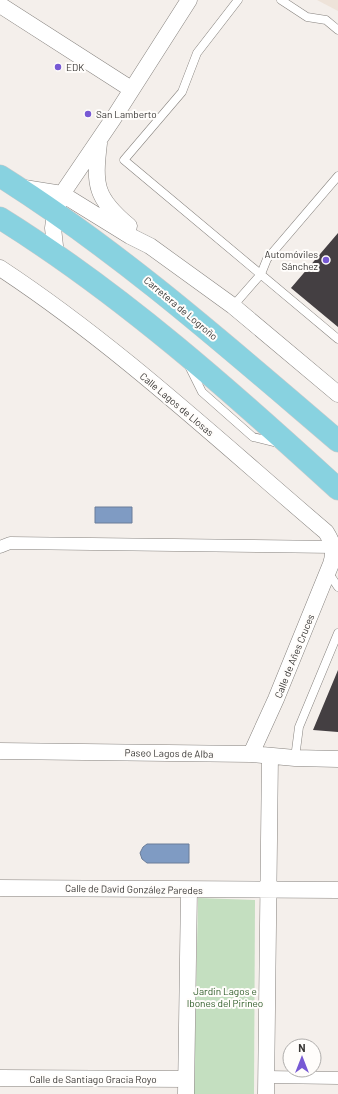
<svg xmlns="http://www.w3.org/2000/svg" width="338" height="1094" font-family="Barlow,sans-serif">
	<rect width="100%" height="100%" fill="#f4efeb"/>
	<!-- built -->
	<path fill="#eee3d9" d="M317,0H338V11Z"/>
	<!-- green -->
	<path fill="#c4dfc0" d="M198,898L255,900L254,1094H194Z"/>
	<!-- water -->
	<path fill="#7f9bc3" stroke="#6a7d99" d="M95,507H132V523H95Z
		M147,844H189V863H147L142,859L140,853L143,847Z"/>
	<!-- building -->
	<path fill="#443f42" d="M338,233V327L291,288Z
		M338,670V732L313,730Z"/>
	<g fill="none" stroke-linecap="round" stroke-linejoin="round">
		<defs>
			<path id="service" d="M238,0L197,53L182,92L124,160L338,339
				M281,0L307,17L326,20L338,30
				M233,306L261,274L267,259L338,176
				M190,368L202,392L253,437L278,443
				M328,572L338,587
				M295,758L299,727L338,633"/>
			<path id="pedestrian" d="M0,547L10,543L334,547
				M266,1077L338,1078"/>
			<path id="minor" d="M0,5L131,89
				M99,143C94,185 95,198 129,226
				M18,187L62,194L130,236L150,246L233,306L338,394
				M56,255L53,228L55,213L62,194L113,119L189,0
				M0,268C117,345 219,441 326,532C333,543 335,551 331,564L276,699L251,754
				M0,751L251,754L295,758L338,759
				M0,888L338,890
				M0,1078L186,1079
				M186,1094L189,890
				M266,1094L270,756"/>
			<path id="trunk" d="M0,176C122,253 229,348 338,441
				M0,218C122,294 232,392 338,489"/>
		</defs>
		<!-- service casing -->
		<use href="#service" stroke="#86827e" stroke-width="9"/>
		<!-- pedestrian casing -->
		<use href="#pedestrian" stroke="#86827e" stroke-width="13"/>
		<!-- minor casing -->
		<use href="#minor" stroke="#86827e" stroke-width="17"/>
		<!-- trunk casing -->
		<use href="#trunk" stroke="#cccbcb" stroke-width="23"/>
		<!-- service -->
		<use href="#service" stroke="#fff" stroke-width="8"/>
		<!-- pedestrian -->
		<use href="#pedestrian" stroke="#fff" stroke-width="12"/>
		<!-- minor -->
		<use href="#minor" stroke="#fff" stroke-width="16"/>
		<!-- trunk -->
		<use href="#trunk" stroke="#88d2e0" stroke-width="22"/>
	</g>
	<!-- markers -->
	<g fill="#7759d4" stroke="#fffdfb" stroke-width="1.5">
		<circle cx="58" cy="67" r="4"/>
		<circle cx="88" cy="114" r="4"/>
		<circle cx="326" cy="260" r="4"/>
	</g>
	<g text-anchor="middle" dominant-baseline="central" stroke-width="4" stroke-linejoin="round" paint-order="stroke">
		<!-- poi labels -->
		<g font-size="10" fill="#3a3836" stroke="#fffdfb" text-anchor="start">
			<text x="66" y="67">EDK</text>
			<text x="96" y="114">San Lamberto</text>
			<text x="318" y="254" text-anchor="end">Automóviles<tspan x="318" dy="12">Sánchez</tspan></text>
		</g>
		<!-- street labels -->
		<g font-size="10" fill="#3a3836" stroke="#fffdfb">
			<text transform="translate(181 308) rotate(40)">Carretera de Logroño</text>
			<text transform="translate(177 404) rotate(40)">Calle Lagos de Llosas</text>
			<text transform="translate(294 656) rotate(-68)">Calle de Añes Cruces</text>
			<text transform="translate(169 753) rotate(1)">Paseo Lagos de Alba</text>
			<text transform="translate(134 889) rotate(1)">Calle de David González Paredes</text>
			<text x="93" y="1079">Calle de Santiago Gracia Royo</text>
		</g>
		<!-- park labels -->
		<g font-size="10" fill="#2e5c28" stroke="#fffdfb">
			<text x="225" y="991">Jardin Lagos e<tspan x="225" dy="12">Ibones del Pirineo</tspan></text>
		</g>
	</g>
	<!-- north arrow -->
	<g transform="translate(302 1058)"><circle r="19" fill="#fffdfb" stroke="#b0aeac"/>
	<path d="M0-3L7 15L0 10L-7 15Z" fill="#7759d4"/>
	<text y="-6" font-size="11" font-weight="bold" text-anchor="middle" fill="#3a3836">N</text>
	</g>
</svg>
